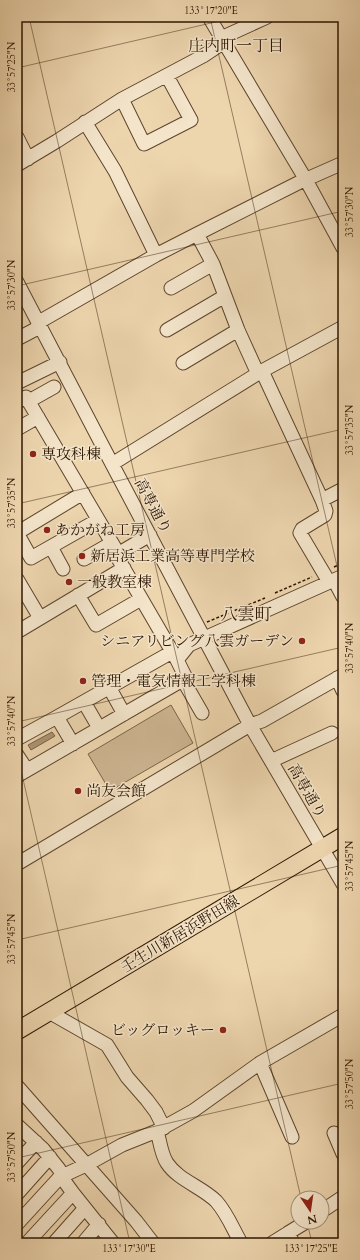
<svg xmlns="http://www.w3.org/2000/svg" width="360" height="1260" font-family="Cardo,'Noto Serif JP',serif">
	<rect width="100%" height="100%" fill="#edd5ae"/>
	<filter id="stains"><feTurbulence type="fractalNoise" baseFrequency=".005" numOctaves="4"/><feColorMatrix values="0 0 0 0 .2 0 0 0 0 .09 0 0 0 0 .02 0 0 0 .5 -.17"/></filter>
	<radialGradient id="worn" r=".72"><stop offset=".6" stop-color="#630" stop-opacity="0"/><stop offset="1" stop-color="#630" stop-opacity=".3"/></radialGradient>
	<!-- green -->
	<path fill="#ccb490" stroke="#7c6448" d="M171,705L193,743L110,791L88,754Z"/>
	<!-- water -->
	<path fill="#ac9473" stroke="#796145" d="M52,732L55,736L31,750L28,745Z"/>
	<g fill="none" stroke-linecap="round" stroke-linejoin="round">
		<defs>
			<path id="minor" d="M209,17L306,180L343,248
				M122,99L144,144L191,120L167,76
				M85,122L115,171L156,255
				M17,137L28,159
				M17,165L57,141L122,99L203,56L218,46L221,38L267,17
				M197,234L213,264L238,330L258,374
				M17,282L112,464L250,725L343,884
				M171,288L213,264
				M167,330L225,296
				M17,339L36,329L39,322L156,255L197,234L300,182L343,163
				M183,363L238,330
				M262,371L322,500L326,511L325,515L302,529L300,533L329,582
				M17,383L60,362
				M29,401L54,387
				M17,402L26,397L115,548L116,555
				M17,429L38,417
				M112,464L262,371L343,327
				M322,500L343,489
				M17,533L31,558L98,520
				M17,533L83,493
				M150,535L116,555L177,660L189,645L343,576
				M51,547L63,569
				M84,559L112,543
				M17,579L40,618
				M334,580L343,597
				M78,595L96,625L141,599
				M17,632L124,568
				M337,678L343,691
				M183,680L202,713
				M109,687L124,714
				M84,702L99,728
				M17,739L57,717
				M73,744L57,717L172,652
				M17,755L27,770
				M271,761L332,733
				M17,776L186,678L177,660
				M17,864L250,725L262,721L343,675
				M49,1012L107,1045L127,1077L147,1100L156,1112L164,1128
				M260,1063L292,1137
				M17,1086L136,1221L153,1243
				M17,1125L43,1149L59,1169L65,1182L73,1193L113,1243
				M157,1131L193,1111L260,1063L343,1015
				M334,1133L343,1154
				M17,1163L36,1142
				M17,1194L50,1157
				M322,1211L343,1197
				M17,1224L60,1177L86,1165L122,1145L157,1131C160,1141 161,1154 167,1163C178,1180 202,1187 216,1201C227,1213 233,1229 241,1243
				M288,1233L306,1222
				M27,1243L73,1193
				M54,1243L85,1208
				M83,1243L99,1224
				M272,1243L288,1233L293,1243"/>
			<path id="major" d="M17,1031L343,836"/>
		</defs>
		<!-- minor casing -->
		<use href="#minor" stroke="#5d452c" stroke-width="15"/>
		<!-- major casing -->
		<use href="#major" stroke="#2d1500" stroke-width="19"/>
		<!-- path -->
		<path stroke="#2d1500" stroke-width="1.5" stroke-dasharray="3 2" stroke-linecap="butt" d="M334,567L343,563
			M275,593L312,577
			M207,622L265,598"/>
		<!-- minor -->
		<use href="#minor" stroke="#f3e4ca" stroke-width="13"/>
		<!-- major -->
		<use href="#major" stroke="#edd5ae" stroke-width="17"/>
	</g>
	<!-- ticks -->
	<path fill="none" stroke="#2d1500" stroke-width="1" stroke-opacity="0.45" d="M29,17L301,1198M210,17L343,592M17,68L237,17M17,286L343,211M17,504L343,429M17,722L343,647M17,753L130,1243M17,940L343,865M17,1158L343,1083M307,1222L312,1243"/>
	<!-- markers -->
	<g fill="#8f2418" stroke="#f3e4ca" stroke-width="1.5">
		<circle cx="33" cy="454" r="4"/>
		<circle cx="47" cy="530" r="4"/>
		<circle cx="82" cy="556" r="4"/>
		<circle cx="69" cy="582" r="4"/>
		<circle cx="302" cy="641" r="4"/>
		<circle cx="83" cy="681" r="4"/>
		<circle cx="78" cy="791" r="4"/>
		<circle cx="223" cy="1030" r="4"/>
	</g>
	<g text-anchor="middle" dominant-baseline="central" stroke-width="3" stroke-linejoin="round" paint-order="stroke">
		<!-- poi labels -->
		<g font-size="15" fill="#2d1500" stroke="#f3e4ca" text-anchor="start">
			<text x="41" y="454">専攻科棟</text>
			<text x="55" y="530">あかがね工房</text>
			<text x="90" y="556">新居浜工業高等専門学校</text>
			<text x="77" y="582">一般教室棟</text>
			<text x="294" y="641" text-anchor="end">シニアリビング八雲ガーデン</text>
			<text x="91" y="681">管理・電気情報工学科棟</text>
			<text x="86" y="791">尚友会館</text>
			<text x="215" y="1030" text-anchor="end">ビッグロッキー</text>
		</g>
		<!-- street labels -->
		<g font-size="15" fill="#2d1500" stroke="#f3e4ca">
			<text transform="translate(153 506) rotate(62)">高専通り</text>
			<text transform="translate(307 791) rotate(60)">高専通り</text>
			<text transform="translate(180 934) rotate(-31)">壬生川新居浜野田線</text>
		</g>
		<!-- neighbourhood labels -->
		<g font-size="16" fill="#2d1500" stroke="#f3e4ca">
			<text x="236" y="46">庄内町一丁目</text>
		</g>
		<!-- quarter labels -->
		<g font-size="17" fill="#2d1500" stroke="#f3e4ca">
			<text x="246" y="614">八雲町</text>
		</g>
	</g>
	<!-- margin -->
	<rect width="360" height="1260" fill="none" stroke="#edd5ae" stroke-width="44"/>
	<!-- north arrow -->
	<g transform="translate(310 1210) rotate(167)"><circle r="19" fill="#f3e4ca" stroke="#a49179"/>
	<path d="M0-3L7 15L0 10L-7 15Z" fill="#8f2418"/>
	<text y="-6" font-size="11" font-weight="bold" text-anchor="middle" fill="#2d1500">N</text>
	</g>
	<rect x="22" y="22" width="316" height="1216" fill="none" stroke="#2d1500" stroke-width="1.5"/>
	<g font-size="10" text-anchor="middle" fill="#2d1500">
		<text x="211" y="14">133°17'20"E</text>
		<text transform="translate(11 67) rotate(-90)" y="4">33°57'25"N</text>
		<text transform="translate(349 212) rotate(-90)" y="4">33°57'30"N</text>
		<text transform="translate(11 285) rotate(-90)" y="4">33°57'30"N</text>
		<text transform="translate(349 430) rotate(-90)" y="4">33°57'35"N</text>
		<text transform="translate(11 503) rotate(-90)" y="4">33°57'35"N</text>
		<text transform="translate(349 648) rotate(-90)" y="4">33°57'40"N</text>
		<text transform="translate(11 721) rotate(-90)" y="4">33°57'40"N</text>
		<text transform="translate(349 866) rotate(-90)" y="4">33°57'45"N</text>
		<text transform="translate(11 939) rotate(-90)" y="4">33°57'45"N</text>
		<text transform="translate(349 1084) rotate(-90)" y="4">33°57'50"N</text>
		<text transform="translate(11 1157) rotate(-90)" y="4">33°57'50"N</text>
		<text x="129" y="1252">133°17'30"E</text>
		<text x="311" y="1252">133°17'25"E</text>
	</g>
	<rect width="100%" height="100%" filter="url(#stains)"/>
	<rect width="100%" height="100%" fill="url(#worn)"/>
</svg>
